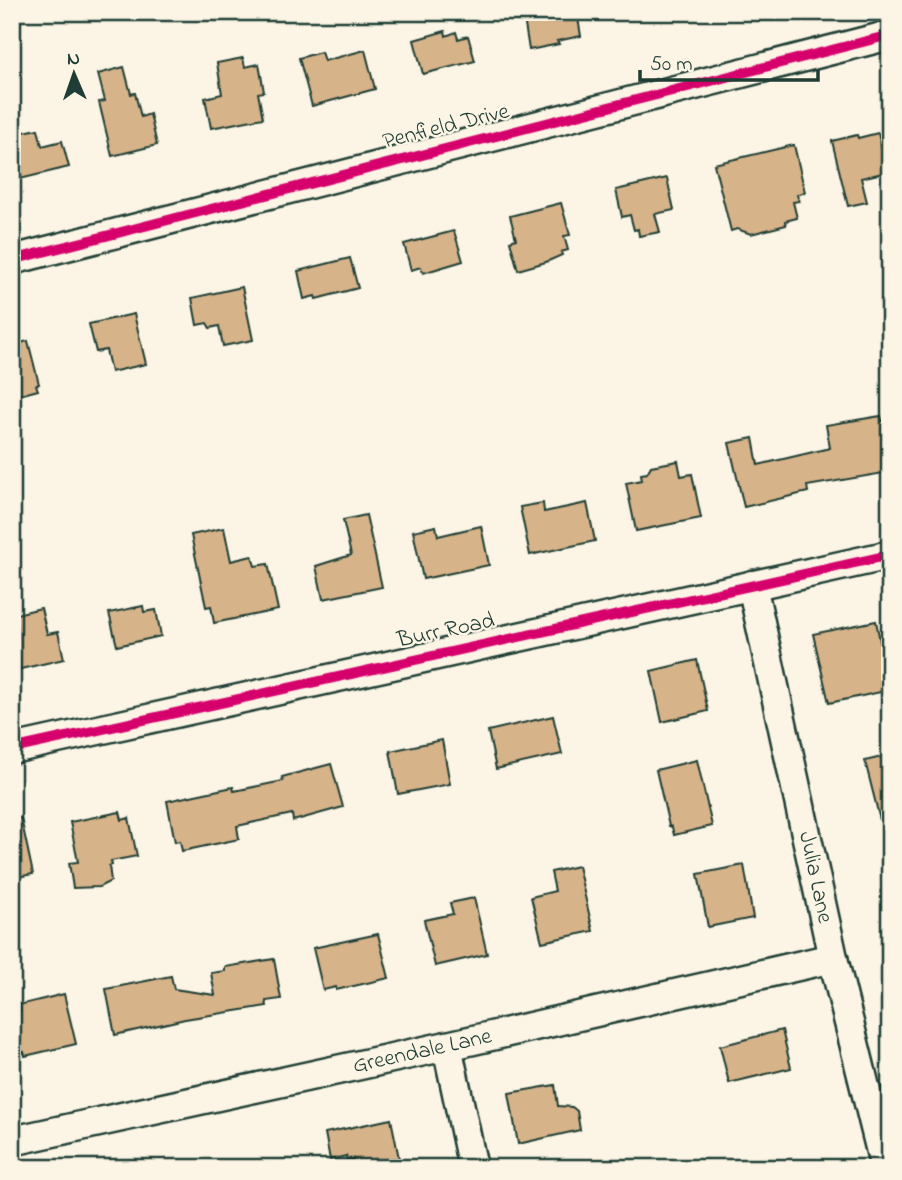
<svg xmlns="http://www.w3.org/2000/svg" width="902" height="1180" font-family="'Indie Flower',sans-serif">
	<rect width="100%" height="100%" fill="#fcf5e5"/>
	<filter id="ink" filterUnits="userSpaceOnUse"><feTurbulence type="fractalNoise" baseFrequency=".0143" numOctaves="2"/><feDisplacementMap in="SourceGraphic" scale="14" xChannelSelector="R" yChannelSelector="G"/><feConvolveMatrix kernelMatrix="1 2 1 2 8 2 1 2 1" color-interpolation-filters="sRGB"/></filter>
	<g filter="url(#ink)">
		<!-- building -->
		<path fill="#d7b389" stroke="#1f3d34" stroke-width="2" d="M523,12H577L581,36L557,41L559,44L529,50Z
			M445,31L446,36L456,32L458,39L468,36L475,61L423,74L414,40Z
			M365,50L375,89L312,106L299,58L321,52L324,61Z
			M243,58L245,67L259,64L264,92L258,93L263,118L211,128L205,98L222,94L217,63Z
			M124,67L131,94L135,93L141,117L150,114L157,145L112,156L99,102L105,101L98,74Z
			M38,129L42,146L62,141L69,167L12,181V149L19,148L17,142L21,141L19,133Z
			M878,133L887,172L861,178L867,202L848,206L832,141L857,135L858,138Z
			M794,145L805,192L797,195L799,201L793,202L797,218L785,221L786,225L751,234L737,229L731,231L714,164Z
			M667,178L674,210L655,214L660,232L639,236L638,229L634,230L630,215L622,217L616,190Z
			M561,203L570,235L564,236L568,250L561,252L562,255L546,262L518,270L510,241L516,239L510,216Z
			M454,231L463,261L423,273L421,267L411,270L404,244Z
			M350,258L358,288L316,299L315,296L304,299L298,271Z
			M242,287L253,340L223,346L219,326L210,328L207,323L197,325L192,298Z
			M134,314L146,364L111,372L106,350L96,352L89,324Z
			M28,341L39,384L36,385L38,390L12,397V345Z
			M881,416L882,421L887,420L890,436V472L807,486L808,492L744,507L729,443L753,438L758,465L830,448L826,425Z
			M678,461L681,476L692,474L701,518L636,531L626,483L642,480L641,474L647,473L651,466Z
			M543,503L544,512L587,503L595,541L530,555L520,507Z
			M366,515L382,587L323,599L316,566L351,555L343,520Z
			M436,526L438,536L481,526L489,565L423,579L413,531Z
			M224,528L231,561L252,556L255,566L268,564L278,610L214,623L211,606L206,607L191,535Z
			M143,606L144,612L156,610L161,636L117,646L109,613Z
			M41,608L47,634L58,632L64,659L12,671V615Z
			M876,621L890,690L829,703L813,634Z
			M697,660L708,711L662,722L651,671Z
			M553,716L562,754L496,769L488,731Z
			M442,740L450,784L398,794L390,751Z
			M890,755V831L883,832L865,761Z
			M697,760L712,826L674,835L672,827L669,826L656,770Z
			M331,764L343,807L293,821L292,814L237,826L239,839L182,851L180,841L175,842L167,801L233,787L234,791L283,781L282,777Z
			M120,812L122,820L129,818L137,856L111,861L112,865L109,866L111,881L99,887L73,888L69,863L78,862L70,822Z
			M21,818L33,874L12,878V819Z
			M744,865L753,918L708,927L698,874Z
			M578,866L593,931L542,942L531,897L555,891L551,872Z
			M474,898L487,954L435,966L424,920L453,914L450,903Z
			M378,934L389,978L336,990V987L323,990L313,948Z
			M274,959L281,999L266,1001L267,1006L185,1019L115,1035L106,989L171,976L174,989L215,995L211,973L225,971V967Z
			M64,994L76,1044L25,1056L24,1052L12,1055V1013L20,1011L19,1005Z
			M782,1030L791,1068L729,1083L720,1046Z
			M555,1085L558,1106L572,1107L577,1111L580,1130L518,1144L509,1093Z
			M391,1119L401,1168H355L353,1159L347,1160L346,1156L330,1160L325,1133Z"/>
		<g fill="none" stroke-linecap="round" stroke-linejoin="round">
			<defs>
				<g id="minor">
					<path d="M12,260L890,35"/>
					<path id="s1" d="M752,585L833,958L885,1168"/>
					<path d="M12,749L890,555"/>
					<path d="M447,1046L473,1168"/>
					<path id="s2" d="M12,1141L447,1046L833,958"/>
				</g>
			</defs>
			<!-- minor casing -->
			<use href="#minor" stroke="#1f3d34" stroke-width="33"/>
			<!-- minor -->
			<use href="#minor" stroke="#fcf5e5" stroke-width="28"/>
			<defs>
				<path id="cycleway" d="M12,260L890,35
					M12,749L890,555"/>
			</defs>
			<!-- cycleway casing -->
			<use href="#cycleway" stroke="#fcf5e5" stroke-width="15"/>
			<!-- cycleway -->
			<use href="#cycleway" stroke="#d6006c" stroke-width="10"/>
		</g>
	</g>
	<g text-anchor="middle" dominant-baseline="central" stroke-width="5" stroke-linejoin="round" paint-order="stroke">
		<!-- street labels -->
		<g font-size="23" fill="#1f3d34" stroke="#fcf5e5">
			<text transform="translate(446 127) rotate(-14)">Penfield Drive</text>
			<text transform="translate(446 631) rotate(-12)">Burr Road</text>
			<text stroke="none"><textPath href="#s1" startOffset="299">Julia Lane</textPath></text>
			<text stroke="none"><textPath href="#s2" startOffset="420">Greendale Lane</textPath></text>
		</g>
	</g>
	<!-- margin -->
	<rect width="902" height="1180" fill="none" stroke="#fcf5e5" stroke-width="42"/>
	<rect x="21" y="21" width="860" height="1138" fill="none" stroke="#1f3d34" stroke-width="2.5" filter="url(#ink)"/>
	<!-- north arrow -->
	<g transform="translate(74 74) rotate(358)" stroke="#fcf5e5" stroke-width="5" paint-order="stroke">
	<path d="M0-5L12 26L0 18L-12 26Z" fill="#1f3d34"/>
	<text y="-10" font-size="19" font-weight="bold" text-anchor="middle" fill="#1f3d34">N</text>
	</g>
	<!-- scale -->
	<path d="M640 70v10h178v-10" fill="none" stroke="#1f3d34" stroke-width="3.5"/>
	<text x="650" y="70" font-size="21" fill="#1f3d34" stroke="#fcf5e5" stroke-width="5" paint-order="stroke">50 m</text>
</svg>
